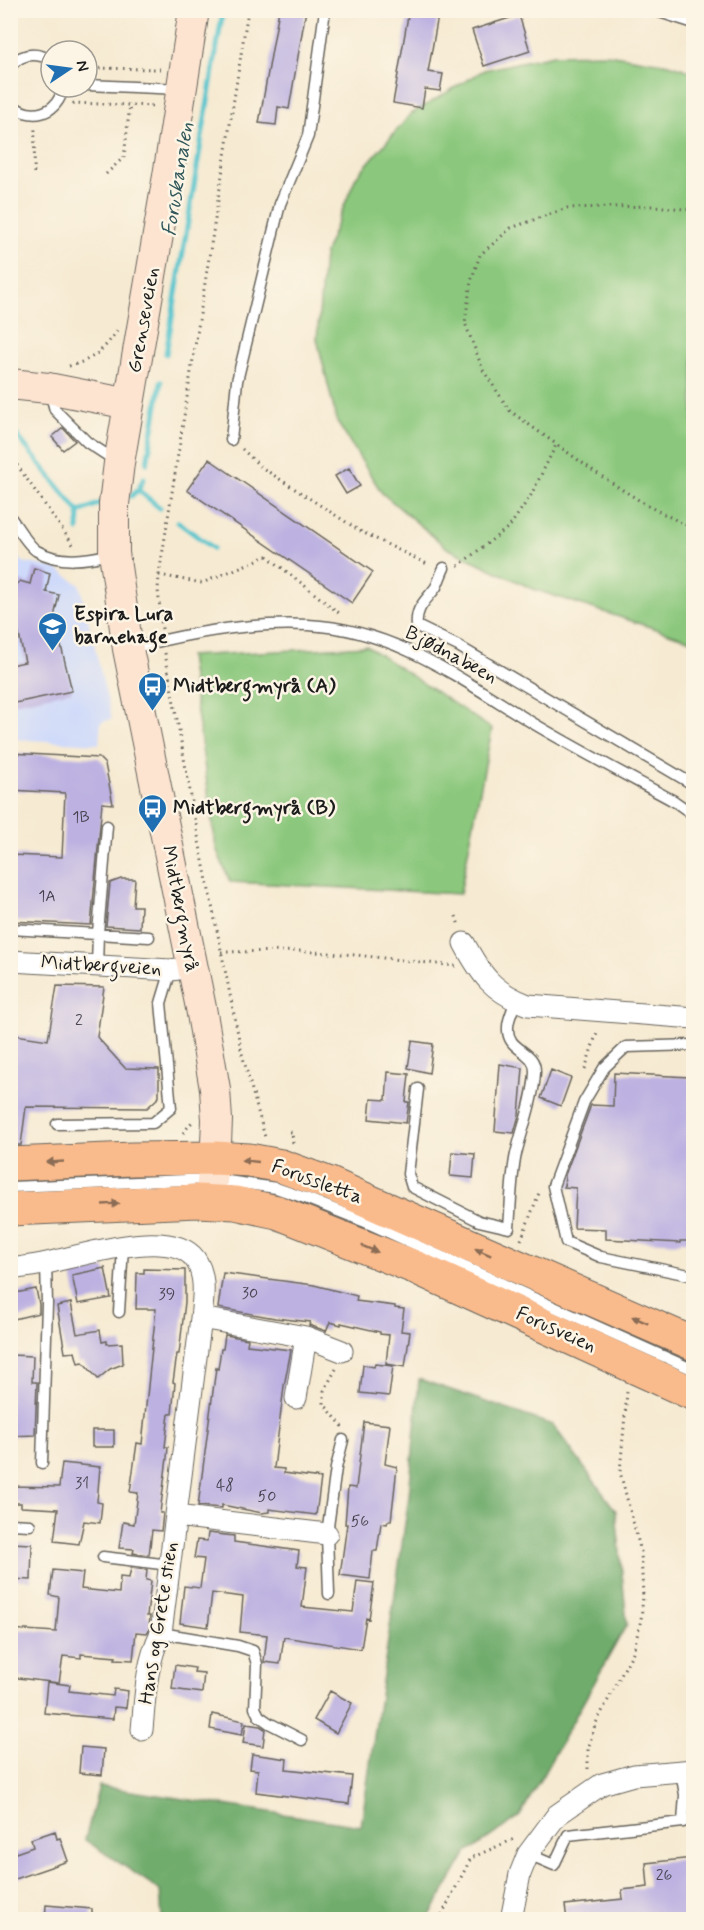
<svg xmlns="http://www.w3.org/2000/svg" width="704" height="1930" font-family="Mynerve,sans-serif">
	<rect width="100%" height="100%" fill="#fcf5e5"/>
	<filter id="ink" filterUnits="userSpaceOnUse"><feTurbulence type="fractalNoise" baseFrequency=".0167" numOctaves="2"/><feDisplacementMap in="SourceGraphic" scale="12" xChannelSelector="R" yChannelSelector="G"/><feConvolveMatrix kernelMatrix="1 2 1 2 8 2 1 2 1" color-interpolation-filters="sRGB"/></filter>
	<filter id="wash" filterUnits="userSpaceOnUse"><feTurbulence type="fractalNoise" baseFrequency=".008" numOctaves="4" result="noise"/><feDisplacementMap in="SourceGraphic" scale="24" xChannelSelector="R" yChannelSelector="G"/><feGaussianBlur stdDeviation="1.35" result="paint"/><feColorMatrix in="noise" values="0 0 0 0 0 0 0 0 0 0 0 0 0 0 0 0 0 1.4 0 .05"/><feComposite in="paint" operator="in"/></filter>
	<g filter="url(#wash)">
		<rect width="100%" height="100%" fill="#f6ead2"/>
		<!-- built -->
		<path fill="#cfdafa" d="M10,548L23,562L56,568L80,585L112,719L101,722L99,744L11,739Z"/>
		<!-- green -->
		<path fill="#8bc87d" stroke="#54724c" stroke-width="1.5" d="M607,54L669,64L693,72V641L533,589L447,548L382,493L337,422L317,339L324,255L356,177L411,114L484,70L553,55Z
			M367,646L492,729L460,894L230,882L216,848L189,656Z"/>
		<!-- forest -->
		<path fill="#70ac6c" stroke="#466444" stroke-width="1.5" d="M419,1379L553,1425L616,1511L627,1624L520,1816L466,1854L428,1919H162L160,1890L85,1840L99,1786L361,1826L409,1496Z"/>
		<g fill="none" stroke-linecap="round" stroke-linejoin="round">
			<!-- stream -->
			<path stroke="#57c5ce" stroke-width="5" d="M166,354L223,10
				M10,427L79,512
				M147,463L161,382
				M138,490L160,508
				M131,496L138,490L144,478
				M178,522L213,548
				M78,530L79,512L101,503"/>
		</g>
		<g id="blocks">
			<!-- building -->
			<path fill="#bcb1e1" d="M279,10H306L289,109L278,107L276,125L259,123Z
				M409,10H439L428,72L443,74L440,91L425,89L422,108L393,103Z
				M519,15L530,51L484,66L472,30Z
				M63,428L75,441L63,450L52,437Z
				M209,459L373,572L352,603L187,490Z
				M349,468L360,486L346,494L335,476Z
				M34,568L50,573L46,592L59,595L54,617L72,691L10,704V665L25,662L18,630L10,614V590L20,581L30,584Z
				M10,753L99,758L105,764L113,804L102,803L91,925L10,921V855L62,857L65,793L10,790Z
				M121,879H135L133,906H141L140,928L106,926L110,883Z
				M57,986L104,987L97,1037L125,1068L159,1069V1097L147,1108L26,1107L21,1145H10V1050H14L16,1035L48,1040Z
				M412,1041L433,1044L429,1073L408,1068Z
				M500,1064L523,1068L519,1115L514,1133L495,1131Z
				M551,1070L571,1078L561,1106L541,1098Z
				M388,1072L409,1074L406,1102H409L406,1123L369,1119L371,1099L386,1100Z
				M614,1073L689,1077L688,1079H693V1241H680V1243L606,1239V1229L574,1228L576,1188L564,1187L565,1175L591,1105L613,1106Z
				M452,1152L475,1154L473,1178L450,1176Z
				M105,1268L111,1298L78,1304L72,1275Z
				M144,1269L185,1270V1302L179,1354H177L173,1382L175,1383L172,1414H169L165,1447H168L167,1458L160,1513H163L161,1531L152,1530L149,1555L133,1553L134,1549L119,1548L123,1522L134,1524L138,1493L130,1492L137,1443L142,1444L156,1309H136L137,1273H144Z
				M223,1273L314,1285L357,1296L356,1301L395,1306V1308L404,1309L401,1331L410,1332L405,1367L386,1364L389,1335L380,1334V1332L341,1323V1325L330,1322L326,1331L309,1325L310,1322L275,1318L218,1308Z
				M36,1289L39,1304V1313L10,1320V1294Z
				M71,1303L77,1334L100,1330L102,1342L107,1341V1344L122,1343L123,1364L110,1369L98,1379L83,1362L78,1363L75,1352L65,1353L57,1306Z
				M225,1335L248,1339L247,1345L291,1350L284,1386L274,1468L284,1469V1473L321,1478L316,1515L269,1509V1512L262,1513L222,1505V1508L198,1506L216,1368L218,1369L221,1349H223Z
				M10,1355L33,1356L32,1382H37L35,1435L10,1436Z
				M375,1364L393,1366L389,1396L360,1393L363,1365L374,1367Z
				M364,1422L390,1425L385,1464L397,1467L391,1521H388L387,1524L381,1523L377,1551H373L370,1579L340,1575L347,1524H345L348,1487L356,1488Z
				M92,1430H114V1447H92Z
				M62,1463L100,1467L97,1502L102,1503L100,1523L84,1521L79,1544L54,1541L58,1509L21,1507V1503H10V1486L59,1487Z
				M208,1533L234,1536V1542L299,1551L297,1566L307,1567L302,1607L353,1612L357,1581L374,1583L369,1619L366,1618L361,1649L284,1637L280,1664L264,1662L267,1635L240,1632L243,1597L212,1593L208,1627L180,1623L184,1586L200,1588L204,1559L194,1558L197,1540L207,1541Z
				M10,1543L32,1544L31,1580L10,1579Z
				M131,1568L147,1570L146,1580L151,1581L147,1616H150L149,1630L147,1633L136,1632L133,1660L115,1659L116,1657L81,1654V1658L63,1656L59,1683L10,1677V1629L56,1632L59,1597L50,1595L53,1570L83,1573L81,1589L119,1593L120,1577L129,1578Z
				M175,1665L195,1668L194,1672L204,1673L202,1693L172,1689Z
				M47,1682L70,1685L69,1691L113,1696L114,1689L128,1691L126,1708L114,1707L113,1719L44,1713Z
				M330,1691L352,1703L336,1733L314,1720Z
				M212,1714L244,1721L242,1735L210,1729Z
				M246,1724L260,1726L265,1729L263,1746L243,1743Z
				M81,1747L104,1749L102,1775L79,1773Z
				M252,1754L287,1759L286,1769L352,1776L349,1804L256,1792L258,1770L250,1769Z
				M55,1831L57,1839L60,1838L68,1861L10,1881V1855L33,1847L31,1839Z
				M693,1858V1920H567L565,1905L623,1899L622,1890L648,1887L646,1863Z
				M46,1905L92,1909V1920H45Z"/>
		</g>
	</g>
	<g filter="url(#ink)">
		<use href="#blocks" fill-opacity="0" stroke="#68645c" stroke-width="1.5"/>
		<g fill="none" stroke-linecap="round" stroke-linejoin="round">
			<defs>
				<path id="lane" d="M653,10L694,23
					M10,66C22,53 36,52 51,60
					M87,85L181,89
					M10,103C30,122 58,115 63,87
					M50,392L55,410L87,442L116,461
					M231,440L237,381L280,204L308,136L325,10
					M10,517C17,526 28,546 37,551C60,564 86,560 111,554
					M444,568C441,574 439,581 436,587C426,601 415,607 417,626L458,646L694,785
					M129,649C184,634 251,622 308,625C395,629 460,679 531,722C578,750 626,775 674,801L694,815
					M10,929L149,937
					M97,967L98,933L107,826
					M694,1045L626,1047L604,1068L584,1102L553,1186L566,1242L601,1257L694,1276
					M418,1089L408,1174L412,1187L479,1221L509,1228C511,1204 511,1177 516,1154C522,1129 534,1098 535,1072C536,1049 506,1052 508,1027C508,1019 513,1009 516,1001
					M57,1124L153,1123L171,1108L161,1003L171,970
					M10,1187L213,1179L276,1188L308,1199L363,1221L694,1370
					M119,1312L123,1247
					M42,1463L47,1304L46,1263
					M10,1524L30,1525
					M103,1557L170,1565
					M329,1594L327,1534L336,1468L343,1440
					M161,1633L238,1646L253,1651L257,1664L255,1708L259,1716L269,1723L302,1740
					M528,1854L554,1865L568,1835L683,1822L685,1795L681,1772"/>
				<path id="street" d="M464,943C481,975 493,992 528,1005L694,1018
					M10,961L171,970L192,967
					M10,1269C23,1267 35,1266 47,1263C80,1256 171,1226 195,1259C207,1276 203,1299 201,1318L161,1633C146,1663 145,1697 142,1730
					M201,1318L306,1337L342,1351
					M296,1398L306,1337
					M176,1516L327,1534
					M511,1920L520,1874L528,1854L557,1815L602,1784L634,1775L694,1770"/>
				<path id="secondary" d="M194,10L168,176L119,463L114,504V553L128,649L201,1008L215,1089L217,1120L216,1143L210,1202
					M10,384L48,388L129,404"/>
				<path id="primary" d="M10,1164L133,1159L215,1158L249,1160L281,1166L330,1184L694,1344
					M10,1209L198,1201L235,1203L277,1212L417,1268L694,1394"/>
			</defs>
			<!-- lane casing -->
			<use href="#lane" stroke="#68645c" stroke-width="13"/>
			<!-- street casing -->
			<use href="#street" stroke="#68645c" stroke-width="23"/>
			<!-- secondary casing -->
			<use href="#secondary" stroke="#68645c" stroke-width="32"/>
			<!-- primary casing -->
			<use href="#primary" stroke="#68645c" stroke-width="35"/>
			<!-- path -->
			<path stroke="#68645c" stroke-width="3" stroke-dasharray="1.5 4.5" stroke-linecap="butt" d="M87,68L160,69
				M73,104L74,103L156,106
				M34,173L35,126
				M106,174L124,157L130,104
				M694,210L653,206L567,208L511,228L480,255L471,281L465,323L483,370L510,411L595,472L648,506L694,529
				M69,366C91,361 105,350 117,330
				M242,449L261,467L360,531L429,565
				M10,455L74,546
				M458,566L510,526L531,495L556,445
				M159,575L202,583L267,556L339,613
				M147,614L160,613
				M162,629L158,590L159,575L248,10
				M165,653L199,841L242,1054L265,1137
				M456,916L459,926
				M221,952L299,951L356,955L456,966
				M585,1069L598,1029
				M290,1132H292L293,1143
				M183,1133L192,1122
				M521,1240L539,1193
				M336,1369L324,1391V1404L343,1427
				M588,1769V1749L595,1725L633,1652L641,1620L643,1596L641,1552L620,1472L627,1392
				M439,1920L471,1858L514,1839"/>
			<!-- lane -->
			<use href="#lane" stroke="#fff" stroke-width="10"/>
			<!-- street -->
			<use href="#street" stroke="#fff" stroke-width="21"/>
			<!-- secondary -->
			<use href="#secondary" stroke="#fde4d1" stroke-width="30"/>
			<!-- primary -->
			<use href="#primary" stroke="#fabb8c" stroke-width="33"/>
		</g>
		<!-- one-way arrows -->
		<defs><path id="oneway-solid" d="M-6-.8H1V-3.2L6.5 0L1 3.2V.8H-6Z" transform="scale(1.5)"/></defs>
		<g fill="#8b6c54">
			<use href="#oneway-solid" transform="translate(250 1161) rotate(-174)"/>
			<use href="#oneway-solid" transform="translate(55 1162) rotate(177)"/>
			<use href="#oneway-solid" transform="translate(111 1204) rotate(-3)"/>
			<use href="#oneway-solid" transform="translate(370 1249) rotate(22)"/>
			<use href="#oneway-solid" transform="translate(483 1252) rotate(-156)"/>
			<use href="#oneway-solid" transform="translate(640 1320) rotate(-156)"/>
		</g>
	</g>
	<!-- icons -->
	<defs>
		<symbol id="school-pin" viewBox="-11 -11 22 30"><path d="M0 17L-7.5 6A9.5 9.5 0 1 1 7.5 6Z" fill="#1f6fb2" stroke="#fcf5e5"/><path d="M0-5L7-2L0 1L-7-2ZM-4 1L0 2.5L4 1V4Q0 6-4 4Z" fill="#fff"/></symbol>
		<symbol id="bus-pin" viewBox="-11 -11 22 30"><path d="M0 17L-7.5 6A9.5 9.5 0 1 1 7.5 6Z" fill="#1f6fb2" stroke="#fcf5e5"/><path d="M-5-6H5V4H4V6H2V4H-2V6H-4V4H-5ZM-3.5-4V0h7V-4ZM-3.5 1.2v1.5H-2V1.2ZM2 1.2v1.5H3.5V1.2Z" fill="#fff"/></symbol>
	</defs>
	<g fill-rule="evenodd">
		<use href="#school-pin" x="36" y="610" width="33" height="45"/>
		<use href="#bus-pin" x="136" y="670" width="33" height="45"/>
		<use href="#bus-pin" x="136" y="792" width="33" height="45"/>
	</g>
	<g text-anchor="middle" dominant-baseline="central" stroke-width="5" stroke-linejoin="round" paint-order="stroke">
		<!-- number labels -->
		<g font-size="16" fill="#44414d">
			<text x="81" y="817">1B</text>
			<text x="47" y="896">1A</text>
			<text x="79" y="1020">2</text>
			<text x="250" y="1293">30</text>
			<text x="167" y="1294">39</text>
			<text x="82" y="1483">31</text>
			<text x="225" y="1485">48</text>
			<text x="267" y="1496">50</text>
			<text x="360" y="1521">56</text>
			<text x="664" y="1875">26</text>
		</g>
		<!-- street labels -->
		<g font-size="20" fill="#1c1c1c" stroke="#fcf5e5">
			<text transform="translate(144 320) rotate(-80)">Grenseveien</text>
			<text transform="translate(451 655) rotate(28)">Bjødnabeen</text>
			<text transform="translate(180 909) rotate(79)">Midtbergmyrå</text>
			<text transform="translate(101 966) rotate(3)">Midtbergveien</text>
			<text transform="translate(317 1182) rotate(20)">Forussletta</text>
			<text transform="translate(556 1330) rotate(24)">Forusveien</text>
			<text transform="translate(159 1623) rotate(-81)">Hans og Grete stien</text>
		</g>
		<!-- poi labels -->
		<g font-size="20" font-weight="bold" fill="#1c1c1c" stroke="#fcf5e5" text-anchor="start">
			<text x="74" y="614">Espira Lura<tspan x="74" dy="23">barnehage</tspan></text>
			<text x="173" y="686">Midtbergmyrå (A)</text>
			<text x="173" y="808">Midtbergmyrå (B)</text>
		</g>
		<!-- water labels -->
		<g font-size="21" font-style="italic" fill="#31575a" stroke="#fcf5e5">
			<text transform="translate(178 179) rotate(-81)">Foruskanalen</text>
		</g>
	</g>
	<!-- margin -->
	<rect width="704" height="1930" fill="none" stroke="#fcf5e5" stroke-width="36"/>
	<!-- north arrow -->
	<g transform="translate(69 69) rotate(77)"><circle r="28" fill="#fcf5e5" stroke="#a29e95" stroke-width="1.5"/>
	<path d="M0-4.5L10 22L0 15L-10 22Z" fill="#1f6fb2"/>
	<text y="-9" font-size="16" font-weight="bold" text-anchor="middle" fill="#1c1c1c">N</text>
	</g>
</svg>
